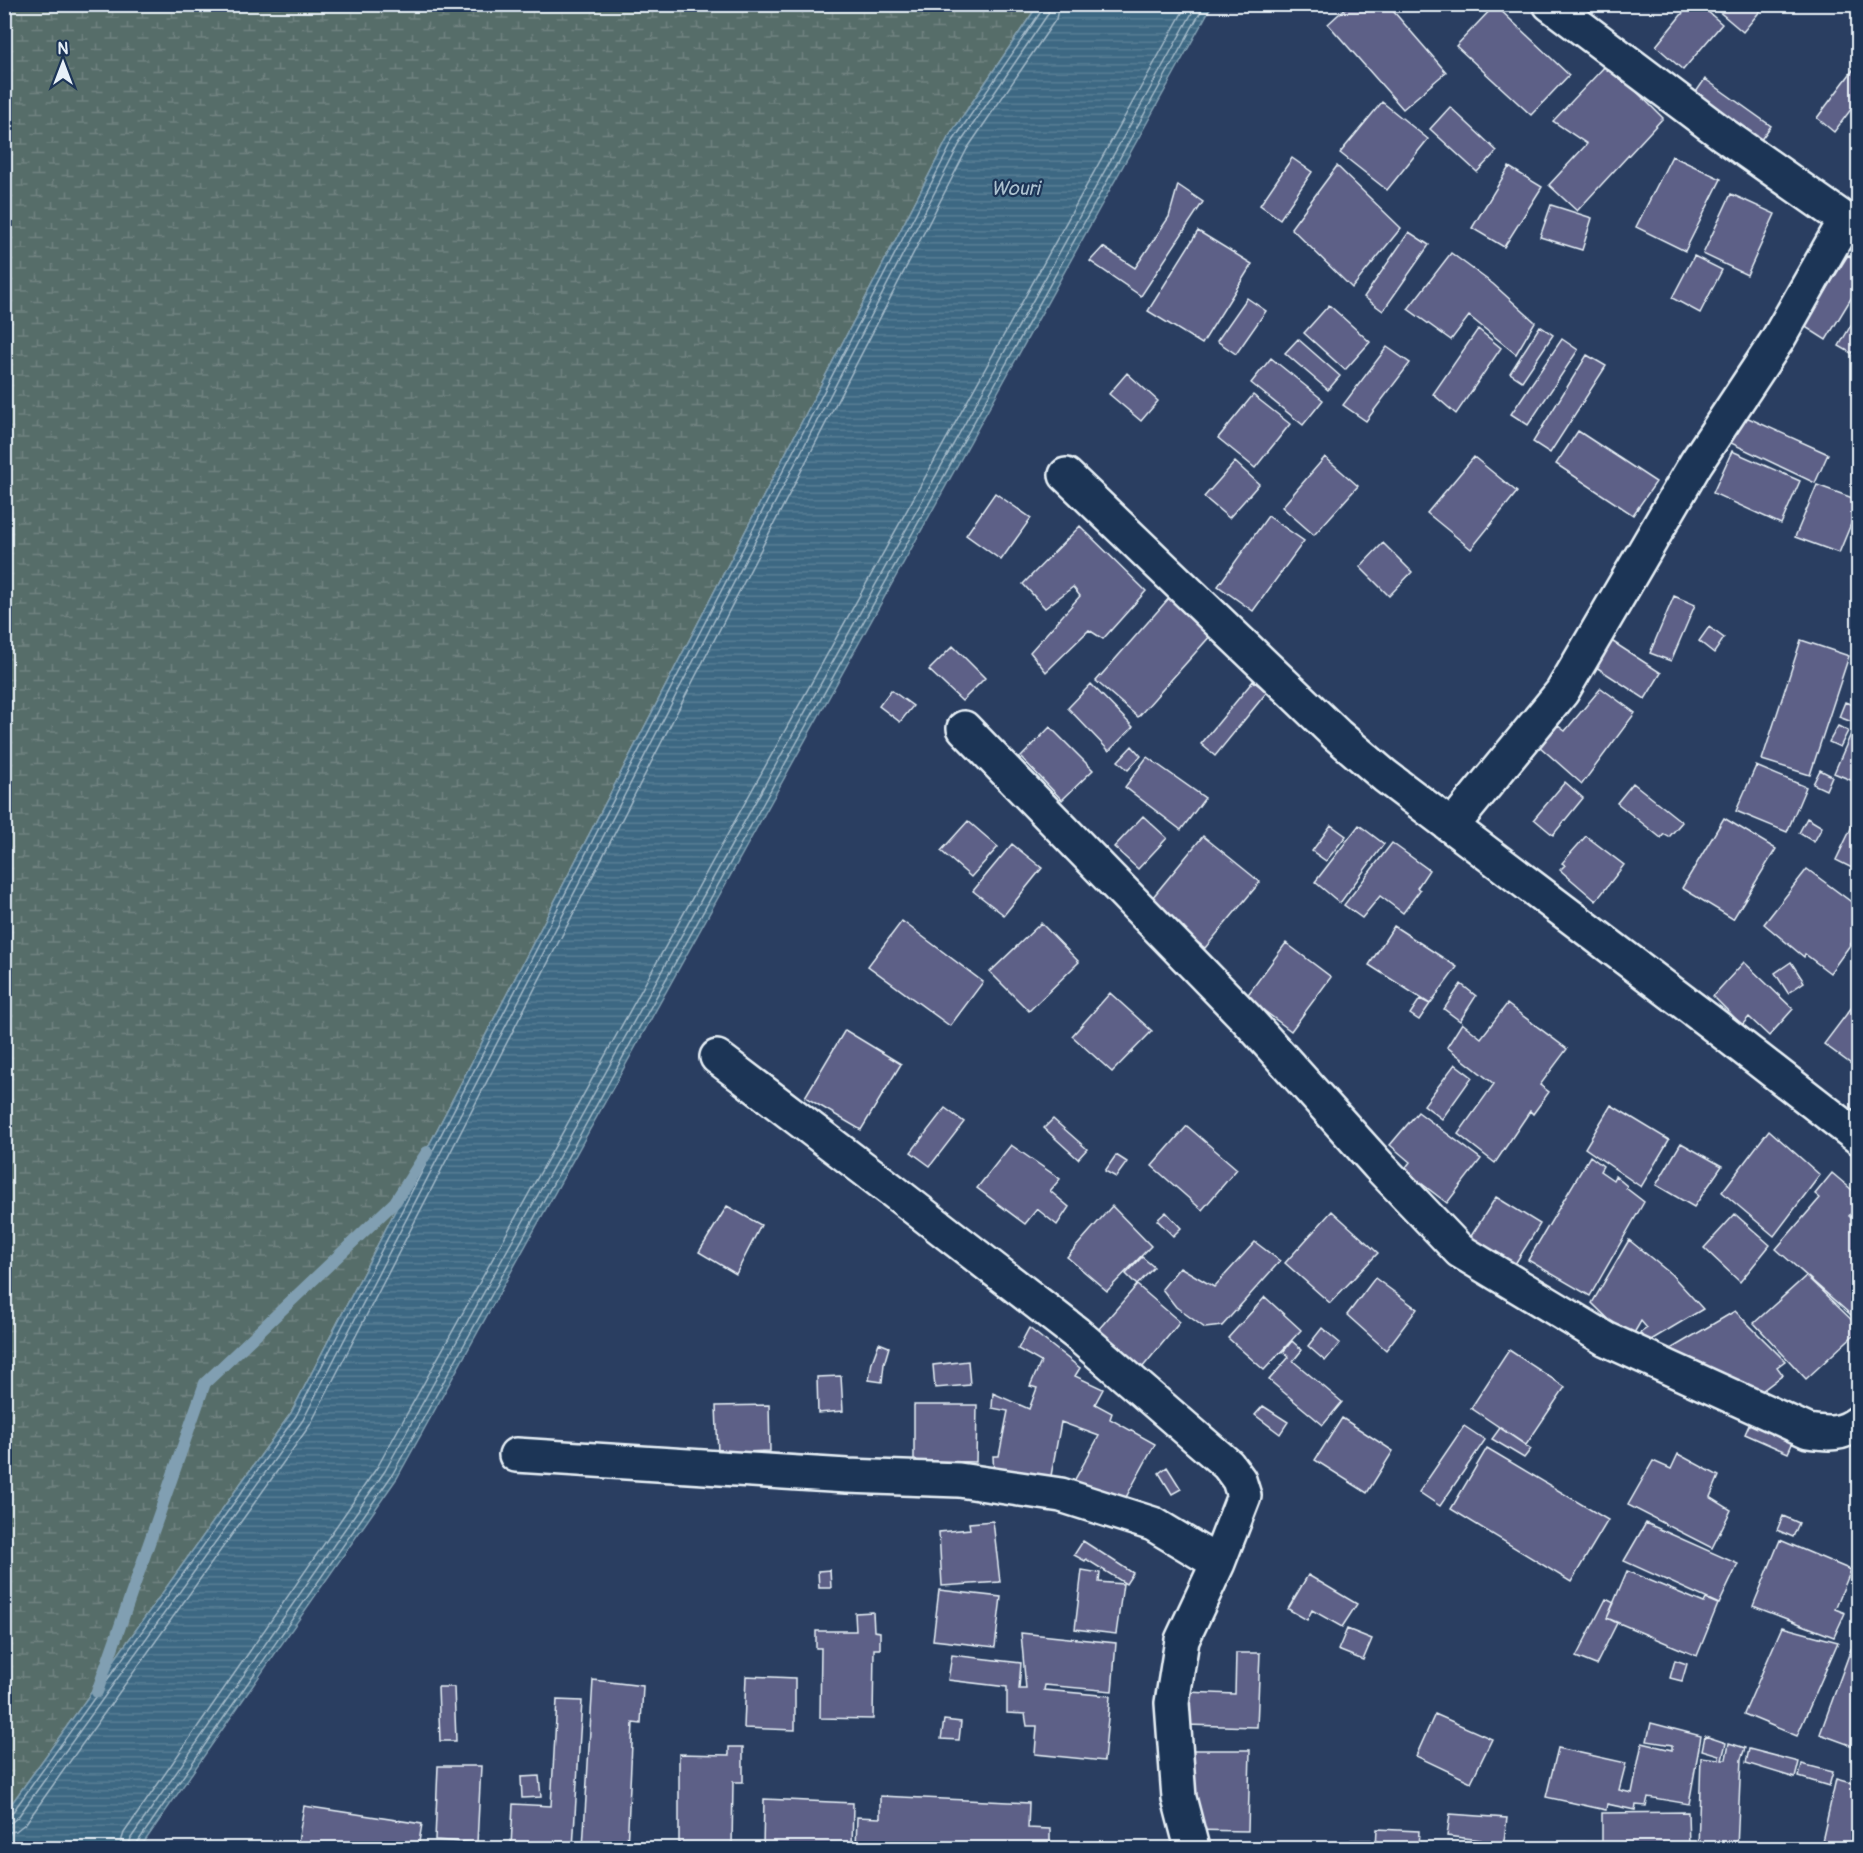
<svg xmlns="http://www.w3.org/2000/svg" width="1863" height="1853" font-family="Pangolin,sans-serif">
	<defs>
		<pattern id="wetland-marsh" width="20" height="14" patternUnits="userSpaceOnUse" patternTransform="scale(1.5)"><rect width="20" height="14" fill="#576d69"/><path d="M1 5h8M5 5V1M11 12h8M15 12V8" fill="none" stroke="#6f827f"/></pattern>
		<pattern id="water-rules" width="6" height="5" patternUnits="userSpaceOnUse" patternTransform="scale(1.5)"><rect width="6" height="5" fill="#3d6883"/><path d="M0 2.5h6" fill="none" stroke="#597e95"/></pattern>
	</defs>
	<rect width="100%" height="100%" fill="#2a3e61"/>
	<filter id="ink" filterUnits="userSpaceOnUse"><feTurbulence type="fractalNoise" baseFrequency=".0167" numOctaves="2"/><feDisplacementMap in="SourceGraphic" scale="12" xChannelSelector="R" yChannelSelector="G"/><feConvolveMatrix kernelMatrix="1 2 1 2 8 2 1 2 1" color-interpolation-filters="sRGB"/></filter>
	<g filter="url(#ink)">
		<!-- wetland -->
		<path fill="url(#wetland-marsh)" stroke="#a0afb0" stroke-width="1.5" d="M5,5H1038L948,138L291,1413L5,1813Z"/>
		<!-- water -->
		<path fill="url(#water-rules)" stroke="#819fb2" stroke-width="1.5" d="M1038,5H1212L397,1478L140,1848H5V1813L291,1413L948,138Z"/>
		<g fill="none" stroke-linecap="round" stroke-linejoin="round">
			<!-- shore -->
			<path stroke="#a4bac9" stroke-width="1.5" d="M4,1816L12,1813L296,1416L953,141L1042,10L1043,4
				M4,1823L12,1822L18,1817L303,1420L959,145L1048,14L1050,4
				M4,1833L16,1831L26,1823L310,1425L967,149L1056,19L1059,4
				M119,1848L124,1833L378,1466L1187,4
				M128,1848L131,1838L385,1471L1197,4
				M136,1848L137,1843L392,1475L1205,4"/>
			<!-- stream -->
			<path stroke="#819fb2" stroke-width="12" d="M97,1692L205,1383L395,1202L427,1152"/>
		</g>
		<!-- building -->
		<path fill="#5d6187" stroke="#e8f1f8" stroke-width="1.5" d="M1350,4H1387L1446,72L1403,109L1328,24Z
			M1690,4H1699L1722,24L1683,70L1656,46Z
			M1710,4H1766L1743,32Z
			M1495,5L1569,75L1531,115L1456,46Z
			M1608,63L1663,118L1577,211L1549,185L1587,144L1553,121Z
			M1856,66L1858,68V100L1834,132L1817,118Z
			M1705,79L1771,126L1760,141L1694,95Z
			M1382,102L1428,139L1387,190L1340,153Z
			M1450,107L1497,151L1477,172L1430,129Z
			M1672,156L1721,179L1685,251L1636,227Z
			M1292,158L1312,172L1280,219L1260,205Z
			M1337,166L1401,228L1352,288L1291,228Z
			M1509,167L1542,187L1504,247L1472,228Z
			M1178,185L1203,202L1141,296L1090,261L1103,247L1135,268L1169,217Z
			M1731,194L1775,214L1747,275L1703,254Z
			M1551,205L1592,218L1582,250L1540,237Z
			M1198,231L1252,264L1202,344L1148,311Z
			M1409,232L1429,245L1383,311L1364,297Z
			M1451,253L1493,284L1535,322L1516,354L1469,316L1451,340L1408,309Z
			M1848,255L1858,261V287L1826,340L1804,326Z
			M1694,256L1722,270L1700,313L1672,298Z
			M1247,298L1266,311L1236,354L1217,341Z
			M1329,305L1370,342L1345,370L1304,333Z
			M1858,313V357L1839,346Z
			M1540,326L1553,335L1522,381L1510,373Z
			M1478,329L1501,348L1456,414L1433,394Z
			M1298,339L1340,376L1328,390L1285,353Z
			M1562,339L1578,350L1528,425L1511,414Z
			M1387,347L1410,363L1366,421L1343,405Z
			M1587,355L1606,366L1550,453L1533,442Z
			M1271,358L1323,400L1303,425L1251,383Z
			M1127,373L1158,401L1141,421L1109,394Z
			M1253,395L1290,424L1255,468L1218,438Z
			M1744,416L1828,454L1815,483L1731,443Z
			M1578,431L1656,482L1633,515L1556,464Z
			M1732,451L1800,481L1781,524L1713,493Z
			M1325,457L1358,486L1314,535L1282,507Z
			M1474,457L1517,492L1471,549L1427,513Z
			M1235,462L1259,484L1229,518L1204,497Z
			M1817,485L1858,500V507L1839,553L1795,537Z
			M995,493L1031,518L1001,560L966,535Z
			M1268,516L1304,541L1253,611L1218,586Z
			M1080,526L1146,591L1103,639L1089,630L1046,672L1030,652L1080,596L1073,587L1045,608L1023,584Z
			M1383,543L1412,572L1389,596L1360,567Z
			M1674,596L1695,605L1671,661L1650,653Z
			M1170,597L1212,634L1138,717L1096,681Z
			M1709,627L1724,638L1714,653L1699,641Z
			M1610,640L1661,673L1645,699L1593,665Z
			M1801,640L1849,656L1810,775L1762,760Z
			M953,646L985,678L962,701L929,670Z
			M1253,681L1267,692L1215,756L1201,744Z
			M1091,684L1133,727L1109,751L1068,708Z
			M1601,688L1635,713L1582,784L1531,739L1546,717L1565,731Z
			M891,690L913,706L900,722L879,706Z
			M1845,702L1858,707L1852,722L1839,717Z
			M1838,726L1848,731L1840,747L1829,742Z
			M1050,727L1093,770L1062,800L1021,757Z
			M1854,727L1858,729V783L1834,773Z
			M1132,746L1141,756L1128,770L1118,761Z
			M1147,757L1205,798L1181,830L1125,787Z
			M1756,766L1806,787L1787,832L1736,811Z
			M1820,770L1832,776L1826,790L1813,784Z
			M1565,782L1583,798L1553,835L1534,819Z
			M1633,783L1682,822L1669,837L1664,834L1661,838L1617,803Z
			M1858,814V871L1836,860Z
			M1143,816L1167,838L1138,869L1114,847Z
			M1724,818L1776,849L1733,919L1682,888Z
			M1807,818L1822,827L1814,842L1799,833Z
			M968,821L998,847L971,877L941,851Z
			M1331,825L1346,836L1326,861L1312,851Z
			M1359,825L1384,844L1340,903L1315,882Z
			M1203,836L1260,882L1205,948L1148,903Z
			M1586,836L1624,865L1596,901L1560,870L1565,865L1562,863Z
			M1392,843L1429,870L1417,888L1420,890L1403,913L1380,896L1362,918L1344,905Z
			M1012,844L1042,868L1004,915L973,891Z
			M1807,869L1858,907V934L1830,973L1805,954L1804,957L1764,924Z
			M902,921L983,982L950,1026L868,966Z
			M1041,923L1079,962L1029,1011L990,972Z
			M1394,926L1457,967L1430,1004L1369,965Z
			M1286,943L1331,977L1291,1031L1246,997Z
			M1744,962L1793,1009L1769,1036L1749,1017L1742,1025L1713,996Z
			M1791,962L1804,982L1788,993L1775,973Z
			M1461,984L1476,996L1460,1021L1444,1009Z
			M1110,993L1152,1031L1112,1072L1072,1036Z
			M1420,999L1430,1004L1419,1020L1410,1014Z
			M1858,999V1069L1824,1044Z
			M1507,1004L1567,1049L1540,1085L1549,1092L1533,1114L1530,1111L1495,1163L1458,1134L1494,1084L1447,1047L1462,1023L1481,1038Z
			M845,1030L901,1064L861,1130L805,1097Z
			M1455,1064L1472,1077L1442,1119L1424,1105Z
			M1611,1105L1669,1140L1641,1187L1585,1148Z
			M945,1108L964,1122L930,1166L911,1152Z
			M1418,1112L1481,1159L1447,1203L1404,1170L1410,1162L1390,1145Z
			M1053,1119L1087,1149L1078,1159L1044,1128Z
			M1187,1126L1237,1169L1202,1210L1152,1166Z
			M1769,1130L1820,1175L1774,1236L1722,1192Z
			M1681,1143L1722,1166L1694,1207L1656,1185Z
			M1011,1145L1060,1179L1050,1191L1069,1207L1057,1225L1037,1209L1025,1224L977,1188Z
			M1116,1155L1127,1162L1116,1177L1105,1171Z
			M1590,1156L1603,1166L1600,1171L1613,1180L1615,1176L1627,1186L1626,1188L1644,1202L1590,1296L1528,1260Z
			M1832,1173L1858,1195V1205L1849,1216L1858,1224V1321L1776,1249L1820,1198L1815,1194Z
			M1496,1197L1540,1224L1510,1272L1466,1244Z
			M727,1206L761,1225L736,1274L699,1252Z
			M1112,1206L1151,1246L1107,1291L1067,1257Z
			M1332,1211L1378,1253L1330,1303L1285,1263Z
			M1166,1212L1181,1228L1173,1236L1157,1220Z
			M1735,1214L1770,1245L1740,1282L1704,1248Z
			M1629,1240L1671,1274L1703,1309L1646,1343L1640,1333L1647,1328L1641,1321L1630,1340L1592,1303Z
			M1255,1242L1280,1261L1222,1326L1205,1328L1176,1307L1162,1289L1180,1267L1214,1287Z
			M1142,1257L1154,1267L1137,1285L1126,1274Z
			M1806,1276L1858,1326V1331L1806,1379L1754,1323Z
			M1375,1278L1417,1309L1386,1350L1347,1315Z
			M1137,1285L1180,1322L1142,1368L1098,1330Z
			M1265,1297L1301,1330L1264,1370L1228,1338Z
			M1735,1311L1785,1361L1777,1367L1783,1375L1751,1399L1662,1354Z
			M1029,1328L1080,1368L1075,1376L1103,1389L1095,1404L1112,1413L1110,1419L1155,1444L1119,1510L1073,1483L1099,1436L1061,1422L1050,1481L994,1476L993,1456H999L1008,1411L992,1408L993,1393L1029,1409L1037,1388L1030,1386L1041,1362L1018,1349Z
			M1322,1328L1340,1343L1325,1361L1308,1346Z
			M1292,1341L1302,1350L1293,1361L1342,1402L1323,1425L1269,1380L1289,1357L1283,1352Z
			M879,1343L889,1347L884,1364L882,1382L869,1380L872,1362Z
			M1509,1350L1565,1387L1526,1445L1471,1408Z
			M968,1361L970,1385L935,1388L933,1365Z
			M841,1376L843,1411L818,1413L817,1377Z
			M769,1405L770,1451L718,1453L716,1406Z
			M914,1405H977L976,1462L914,1461Z
			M1263,1406L1288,1422L1280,1434L1255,1415Z
			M1754,1414L1797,1433L1788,1453L1745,1434Z
			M1342,1418L1393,1451L1367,1493L1315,1460Z
			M1464,1426L1485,1440L1440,1506L1419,1492Z
			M1500,1428L1531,1449L1524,1458L1492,1439Z
			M1487,1448L1608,1520L1571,1582L1451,1509Z
			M1678,1454L1719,1476L1710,1497L1731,1510L1712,1548L1628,1505L1653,1461L1671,1469Z
			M1167,1467L1181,1489L1172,1494L1159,1473Z
			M1783,1516L1799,1523L1793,1537L1777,1530Z
			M993,1521L1000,1582L942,1586L939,1532L970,1529L969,1523Z
			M1646,1523L1738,1564L1719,1604L1624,1561Z
			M1780,1540L1851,1570L1835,1609L1845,1613L1834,1637L1753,1606Z
			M1083,1541L1133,1573L1126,1584L1086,1559L1085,1561L1074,1555Z
			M830,1570L831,1588H819L818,1571Z
			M1082,1570L1100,1573L1099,1582L1123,1584L1116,1634L1075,1629Z
			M1627,1571L1704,1603L1706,1599L1718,1604L1697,1656L1607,1618Z
			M1308,1575L1357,1604L1342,1627L1312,1610L1307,1620L1288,1609Z
			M939,1590L1001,1597L995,1647L933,1640Z
			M1606,1599L1614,1603L1607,1618L1617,1623L1596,1665L1576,1657Z
			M873,1612L874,1631L880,1632V1649H874L873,1719L820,1718L821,1648H816V1631H856L855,1613Z
			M1782,1627L1838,1642L1797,1736L1744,1714Z
			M1347,1629L1372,1639L1363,1660L1338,1650Z
			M1021,1633L1116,1643L1112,1691L1045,1685L1044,1690L1110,1696L1104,1761L1035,1754L1037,1726H1027L1025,1714L1007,1713V1687L948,1680L952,1655L1021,1663L1019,1689H1026Z
			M1851,1649L1858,1651V1748L1820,1734Z
			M1236,1653H1260L1257,1727L1186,1725L1187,1692L1235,1694Z
			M1675,1660L1687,1664L1682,1681L1670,1678Z
			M746,1676L795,1678V1730L744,1728Z
			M593,1680L643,1686L641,1724L633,1723L627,1848H583Z
			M438,1687H454L456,1741H440Z
			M557,1700L582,1701L573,1848H511L513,1804L551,1806Z
			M1435,1714L1492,1739L1471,1782L1416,1756Z
			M944,1720L961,1722L959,1740L941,1739Z
			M1651,1723L1701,1736L1689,1804L1648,1797L1646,1806L1636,1805L1635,1810L1607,1804L1606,1810L1546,1797L1558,1748L1626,1763L1619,1790L1632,1793L1642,1743L1672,1750V1745L1647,1741Z
			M1705,1736L1726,1743L1722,1759H1726L1729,1743L1745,1748L1741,1759L1737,1848H1698L1701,1757L1719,1759V1755L1702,1750Z
			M729,1747H743V1782H733L732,1848H679V1754L729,1755Z
			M1749,1749L1799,1762L1795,1778L1746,1763Z
			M1189,1750H1250L1248,1831L1189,1830Z
			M1802,1764L1833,1772L1829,1786L1799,1777Z
			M438,1766H481L477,1843L435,1840Z
			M539,1776L541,1797L522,1798L521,1777Z
			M1836,1779L1858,1785V1848H1833L1821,1846Z
			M880,1796L1029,1803L1028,1828L1050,1829V1848H856L857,1817L880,1818Z
			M764,1799L853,1803L852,1848H763Z
			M304,1806L422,1824L418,1848H297Z
			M1688,1812L1689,1848H1602V1813Z
			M1450,1814L1507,1818L1503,1848H1480L1481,1840L1447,1836Z
			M1377,1829L1419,1831L1418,1848H1376Z
			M1351,1840H1371L1370,1848H1350Z
			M1584,1842V1848H1534L1535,1844Z
			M1795,1844L1819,1847V1848H1795Z"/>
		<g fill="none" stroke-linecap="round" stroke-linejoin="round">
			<defs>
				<path id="minor" d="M1550,4L1724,135L1858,229
					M1066,475L1337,735L1385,776L1710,1022L1858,1137
					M964,728L1246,1018L1379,1166L1460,1251L1606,1339L1808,1431C1828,1434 1842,1435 1858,1423
					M1452,826L1562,692L1696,463L1778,339L1845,221
					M717,1057L893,1191L1076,1333L1228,1465L1239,1480L1244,1496L1218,1563L1182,1640L1172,1703L1179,1798L1192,1848
					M516,1455L847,1476L959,1480L1061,1495L1153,1524L1218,1563"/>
			</defs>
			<!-- minor casing -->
			<use href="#minor" stroke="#e8f1f8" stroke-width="38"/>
			<!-- minor -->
			<use href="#minor" stroke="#1d3557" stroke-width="33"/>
		</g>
	</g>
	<g text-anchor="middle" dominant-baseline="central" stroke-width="4.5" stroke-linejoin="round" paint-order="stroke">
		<!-- water labels -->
		<g font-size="20" font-style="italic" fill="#acc1cf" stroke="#1d3557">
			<text x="1015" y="188">Wouri</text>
		</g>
	</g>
	<!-- margin -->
	<rect width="1863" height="1853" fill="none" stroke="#1d3557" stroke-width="24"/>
	<rect x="12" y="12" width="1839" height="1829" fill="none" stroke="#e8f1f8" stroke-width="2" filter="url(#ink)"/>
	<!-- north arrow -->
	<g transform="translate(63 63)" stroke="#1d3557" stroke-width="4.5" paint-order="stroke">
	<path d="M0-4.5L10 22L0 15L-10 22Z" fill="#e8f1f8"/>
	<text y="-9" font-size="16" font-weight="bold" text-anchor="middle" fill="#e8f1f8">N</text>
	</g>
</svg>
